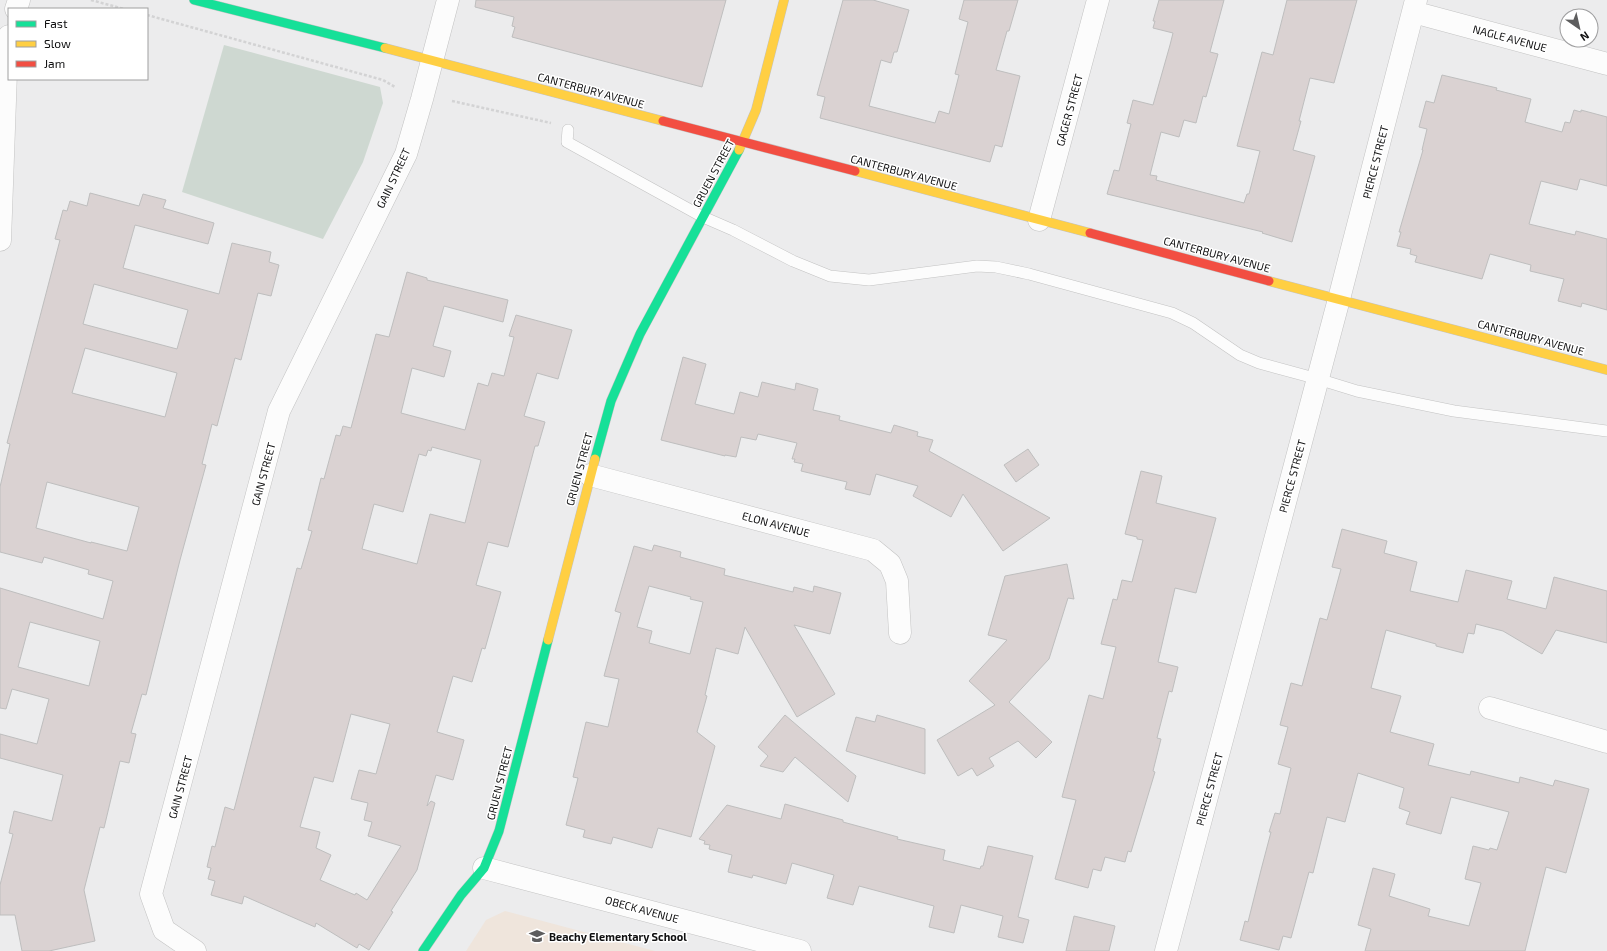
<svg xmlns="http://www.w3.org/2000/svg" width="1607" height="951" font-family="'Exo 2',sans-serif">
	<rect width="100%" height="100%" fill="#ececed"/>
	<!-- education -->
	<path fill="#efe5dc" d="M505,911L655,951H466L486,920Z"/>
	<!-- green -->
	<path fill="#ced8d1" d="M224,45L380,87L383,103L363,162L323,239L182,192Z"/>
	<!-- building -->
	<path fill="#dad2d2" stroke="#bebebe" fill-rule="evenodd" d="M476,0H726L702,87L512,37L515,27L512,26L514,17L475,7Z
		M843,0H873L909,10L897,52H894L891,63L881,60L869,106L935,123L939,111L949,114L959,75L955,74L968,22L959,19L964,0H1018L1009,31H1007L996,70L1020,76L1002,147L995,145L990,162L820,118L825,97L817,95Z
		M1159,0H1224L1210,52L1218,54L1206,97L1203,96L1196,123L1184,120L1179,137L1161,132L1150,175L1157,176L1156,180L1244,203L1247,194H1249L1260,151L1237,146L1262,52L1273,55L1287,0H1357L1334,83L1310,78L1299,121H1301L1293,150L1315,156L1292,242L1262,233L1263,232L1107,194L1114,170L1119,171L1131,124L1127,123L1133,100L1153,105L1170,45L1173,33L1153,28L1155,21H1153Z
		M1442,75L1497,88L1496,90L1531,99L1525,122L1562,132L1565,122L1570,123L1574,110L1581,112V110L1607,117V186L1580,179L1577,190L1541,181L1529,224L1575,235L1576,231L1607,239V310L1582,303L1581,307L1558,301L1564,279L1530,271L1531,265L1490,254L1482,279L1415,262L1417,256L1410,254L1411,249L1397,246L1401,232H1399L1423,150H1422L1427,129L1419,127L1426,101L1434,103Z
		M90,193L139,206L143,194L166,200L163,208L214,223L208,244L135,225L123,268L219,294L232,243L271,252L269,262L279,265L271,296L258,293L241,360L235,358L217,426L212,424L202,464L206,465L180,560L146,695L142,694L131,733L136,734L129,763L120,761L104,828L100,827L84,890L95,941L49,951H22L15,915H0V885L13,834L9,833L14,811L52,821L63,775L0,758V734L37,744L49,699L12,689L6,709L0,708V588L103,619L113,581L88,574L89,570L44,557L42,563L0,552V487L10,444L7,443L60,240L55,239L63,210L67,211L70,201L87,206ZM94,284L188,310L177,349L83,324ZM85,348L177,373L165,417L72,393ZM47,482L139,507L127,551L91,542V543L36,528ZM30,622L100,641L89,686L18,667Z
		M407,272L427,278V280L508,300L503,322L444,306L433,346L451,351L444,377L412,368L401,413L465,430L478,383L488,386L492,373L504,376L514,337L509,336L516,315L572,330L558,379L537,373L524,416L545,422L538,446H535L508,547L488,542L476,585L501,592L485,649L482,648L472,682L453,676L437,732L464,740L453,780L436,775L427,806L431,801L435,803L417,870L391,911L393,912L369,950L359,944L357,948L316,923L315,927L244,896L242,904L211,895L215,881L208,879L211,868L207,867L212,846L215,847L225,807L234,810L297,568L301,569L312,531L308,530L321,478L324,479L336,435L340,436L343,426L351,428L376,334L389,337ZM432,447L481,460L465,523L430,514L417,564L362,549L374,504L403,512L419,454L426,456L428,450L431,451ZM351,714L390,724L376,774L359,770L351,799L368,803L364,820L372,822L368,836L401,846L367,900L356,893L355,895L320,880L331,855L316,848L320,832L300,827L314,777L333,782Z
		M683,357L706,364L695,404L734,414L740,392L758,397L762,382L795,390L796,383L818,389L813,410L840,416L839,420L891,433L894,425L918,432L917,436L933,440L929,451L1050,518L1003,551L963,494L951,517L913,496L918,486L876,474L870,495L845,489L847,482L801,471L803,464L794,462L795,459H792L797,443L758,434L756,440L741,437L736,457L725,455V456L661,440Z
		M1028,449L1039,465L1016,482L1004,465Z
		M1141,471L1162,476L1156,503L1216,518L1196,593L1175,588L1158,662L1178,667L1172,692L1169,691L1157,738L1161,739L1153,771L1155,772L1131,852L1128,851L1125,862L1105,857L1101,871L1093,869L1088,888L1055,879L1076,800L1062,797L1089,695L1103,699L1116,647L1101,644L1113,599L1117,600L1122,580L1132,582L1143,540L1137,539V537L1125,534Z
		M1342,529L1387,541L1384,553L1417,562L1410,591L1458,602L1466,570L1512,581L1507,599L1546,609L1554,577L1607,591V643L1556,630L1542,654L1503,631L1476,624L1474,634L1468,633L1463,653L1436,646V644L1386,630L1371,688L1401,696L1390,732L1434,744L1428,765L1470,775L1471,771L1519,783L1520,777L1553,786L1555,780L1589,789L1566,873L1546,867L1525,951H1365L1371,929L1358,925L1373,868L1395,874L1389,896L1430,909L1428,916L1469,926L1481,883L1465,879L1473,846L1489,850L1490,848L1497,850L1509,812L1451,797L1441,834L1406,824L1410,812L1399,808L1404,788L1358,773L1345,822L1327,817L1313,873L1309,872L1291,938L1283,936L1279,950L1240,940L1245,921L1248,922L1261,870L1271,832H1269L1275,813L1280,814L1291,768L1278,764L1288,727L1280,725L1291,683L1302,686L1320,618L1327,620L1341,569L1332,567Z
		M654,545L681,552L680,557L725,569L724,575L793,592L794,587L813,592L814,586L841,593L830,634L794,625L835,694L797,717L745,627L738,654L716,648L705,695L707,696L697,732L715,746L691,837L658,828L652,848L613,837L611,844L583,837L585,830L566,825L578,778L573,777L586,722L608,727L619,679L604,676L621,613L615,611L634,546L652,551ZM649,586L691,597L690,599L703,602L690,654L649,643L652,631L637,627Z
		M1067,564L1074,599L1068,598L1049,659L1009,702L1052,742L1036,758L1018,741L989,758L994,766L977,776L972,768L958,776L937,740L995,705L969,681L1007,640L988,635L1005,576Z
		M785,715L856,776L848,802L795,757L783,772L760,766L768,756L758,747Z
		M877,715L925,729V774L846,751L856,717L875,722Z
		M785,804L843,820V822L898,837L897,839L945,850L943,860L980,869L981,866H983L988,846L1033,856L1018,917L1029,920L1023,943L998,937L1003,916L961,905L954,933L929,927L934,906L859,886L853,905L827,898L834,875L792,863L786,884L753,875L752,878L728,872L732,855L709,849L710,845L704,844L705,841L699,839L727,805L781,819Z
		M1074,916L1115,926L1109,951H1066Z"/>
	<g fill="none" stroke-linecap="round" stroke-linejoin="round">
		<defs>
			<path id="lane" d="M568,130L567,142L703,217L733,230L793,261L830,276L869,280L977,266L996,267L1029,274L1172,313L1193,323L1240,355L1259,363L1318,379L1357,391L1454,411L1607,431"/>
			<path id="street" d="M16,9L19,0
				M1413,12L1607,64
				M1039,220L1098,0
				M0,240L7,44L9,36
				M590,475L873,550L890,564L897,581L900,633
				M1490,708L1607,742
				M484,868L800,951
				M195,951L164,930L151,894L279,411L406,154L422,99L448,0
				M1166,951L1339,299L1416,0"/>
			<path id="fast" d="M194,0L385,48
				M595,459L611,401L640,334L739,150
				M423,951L461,895L484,868L499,831L548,640"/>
			<path id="slow" d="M385,48L663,121
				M739,150L756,110L784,0
				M855,171L1090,233
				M1269,281L1607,370
				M548,640L595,459"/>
			<path id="jam" d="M663,121L855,171
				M1090,233L1269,281"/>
		</defs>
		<!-- lane casing -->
		<use href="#lane" stroke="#c3c3c3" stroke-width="12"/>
		<!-- street casing -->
		<use href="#street" stroke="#c3c3c3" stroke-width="23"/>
		<!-- fast casing -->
		<use href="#fast" stroke="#c3c3c3" stroke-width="10"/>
		<!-- slow casing -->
		<use href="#slow" stroke="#c3c3c3" stroke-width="10"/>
		<!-- jam casing -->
		<use href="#jam" stroke="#c3c3c3" stroke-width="10"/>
		<!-- path -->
		<path stroke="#d3d3d4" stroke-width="2.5" stroke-dasharray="3 2" stroke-linecap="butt" d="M91,0L124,9
			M147,15L383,80L395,87
			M452,101L551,123"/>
		<!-- lane -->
		<use href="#lane" stroke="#fcfcfc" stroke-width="11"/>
		<!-- street -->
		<use href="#street" stroke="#fcfcfc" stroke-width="22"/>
		<!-- fast -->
		<use href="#fast" stroke="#16e098" stroke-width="9"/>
		<!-- slow -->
		<use href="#slow" stroke="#ffcf43" stroke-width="9"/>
		<!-- jam -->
		<use href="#jam" stroke="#f24e42" stroke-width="9"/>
	</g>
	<!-- icons -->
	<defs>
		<symbol id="school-bare" viewBox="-9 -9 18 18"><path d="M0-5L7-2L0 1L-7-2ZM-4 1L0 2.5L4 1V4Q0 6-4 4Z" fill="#5d5d5e" stroke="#fff" stroke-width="2.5" paint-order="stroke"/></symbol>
	</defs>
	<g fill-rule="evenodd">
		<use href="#school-bare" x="526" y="925" width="22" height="22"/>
	</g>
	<g text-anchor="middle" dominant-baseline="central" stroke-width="3" stroke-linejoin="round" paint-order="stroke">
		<!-- street labels -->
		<g font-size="11" fill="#101011" stroke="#fff">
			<text transform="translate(1510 38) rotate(15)">NAGLE AVENUE</text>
			<text transform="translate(591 90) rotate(15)">CANTERBURY AVENUE</text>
			<text transform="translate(1069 110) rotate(-75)">GAGER STREET</text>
			<text transform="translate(1375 162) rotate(-76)">PIERCE STREET</text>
			<text transform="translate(904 172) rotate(15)">CANTERBURY AVENUE</text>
			<text transform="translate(713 173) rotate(-62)">GRUEN STREET</text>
			<text transform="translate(393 178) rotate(-65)">GAIN STREET</text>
			<text transform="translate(1217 254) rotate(15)">CANTERBURY AVENUE</text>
			<text transform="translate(1531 337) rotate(15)">CANTERBURY AVENUE</text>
			<text transform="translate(579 469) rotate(-75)">GRUEN STREET</text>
			<text transform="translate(263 474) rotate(-75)">GAIN STREET</text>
			<text transform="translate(1292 476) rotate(-75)">PIERCE STREET</text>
			<text transform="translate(776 524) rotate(15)">ELON AVENUE</text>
			<text transform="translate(499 783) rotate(-76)">GRUEN STREET</text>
			<text transform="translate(180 787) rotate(-75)">GAIN STREET</text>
			<text transform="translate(1209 789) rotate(-75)">PIERCE STREET</text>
			<text transform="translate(642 909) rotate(15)">OBECK AVENUE</text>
		</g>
		<!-- poi labels -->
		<g font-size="11" font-weight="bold" fill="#101011" stroke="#fff" text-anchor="start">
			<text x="549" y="936">Beachy Elementary School</text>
		</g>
	</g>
	<!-- legend -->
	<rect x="8" y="8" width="140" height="72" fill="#ffffff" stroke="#9f9fa0"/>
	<rect x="16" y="21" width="20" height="6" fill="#16e098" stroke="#9f9fa0"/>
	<text x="44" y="28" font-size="12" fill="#101011">Fast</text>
	<rect x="16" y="41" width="20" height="6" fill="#ffcf43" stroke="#9f9fa0"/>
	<text x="44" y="48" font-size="12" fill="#101011">Slow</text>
	<rect x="16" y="61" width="20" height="6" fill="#f24e42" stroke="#9f9fa0"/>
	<text x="44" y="68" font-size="12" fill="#101011">Jam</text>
	<!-- north arrow -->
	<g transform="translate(1579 28) rotate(146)"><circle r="19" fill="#ffffff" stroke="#9f9fa0"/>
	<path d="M0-3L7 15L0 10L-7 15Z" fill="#5d5d5e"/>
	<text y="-6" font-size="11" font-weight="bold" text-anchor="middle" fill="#101011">N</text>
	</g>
</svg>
